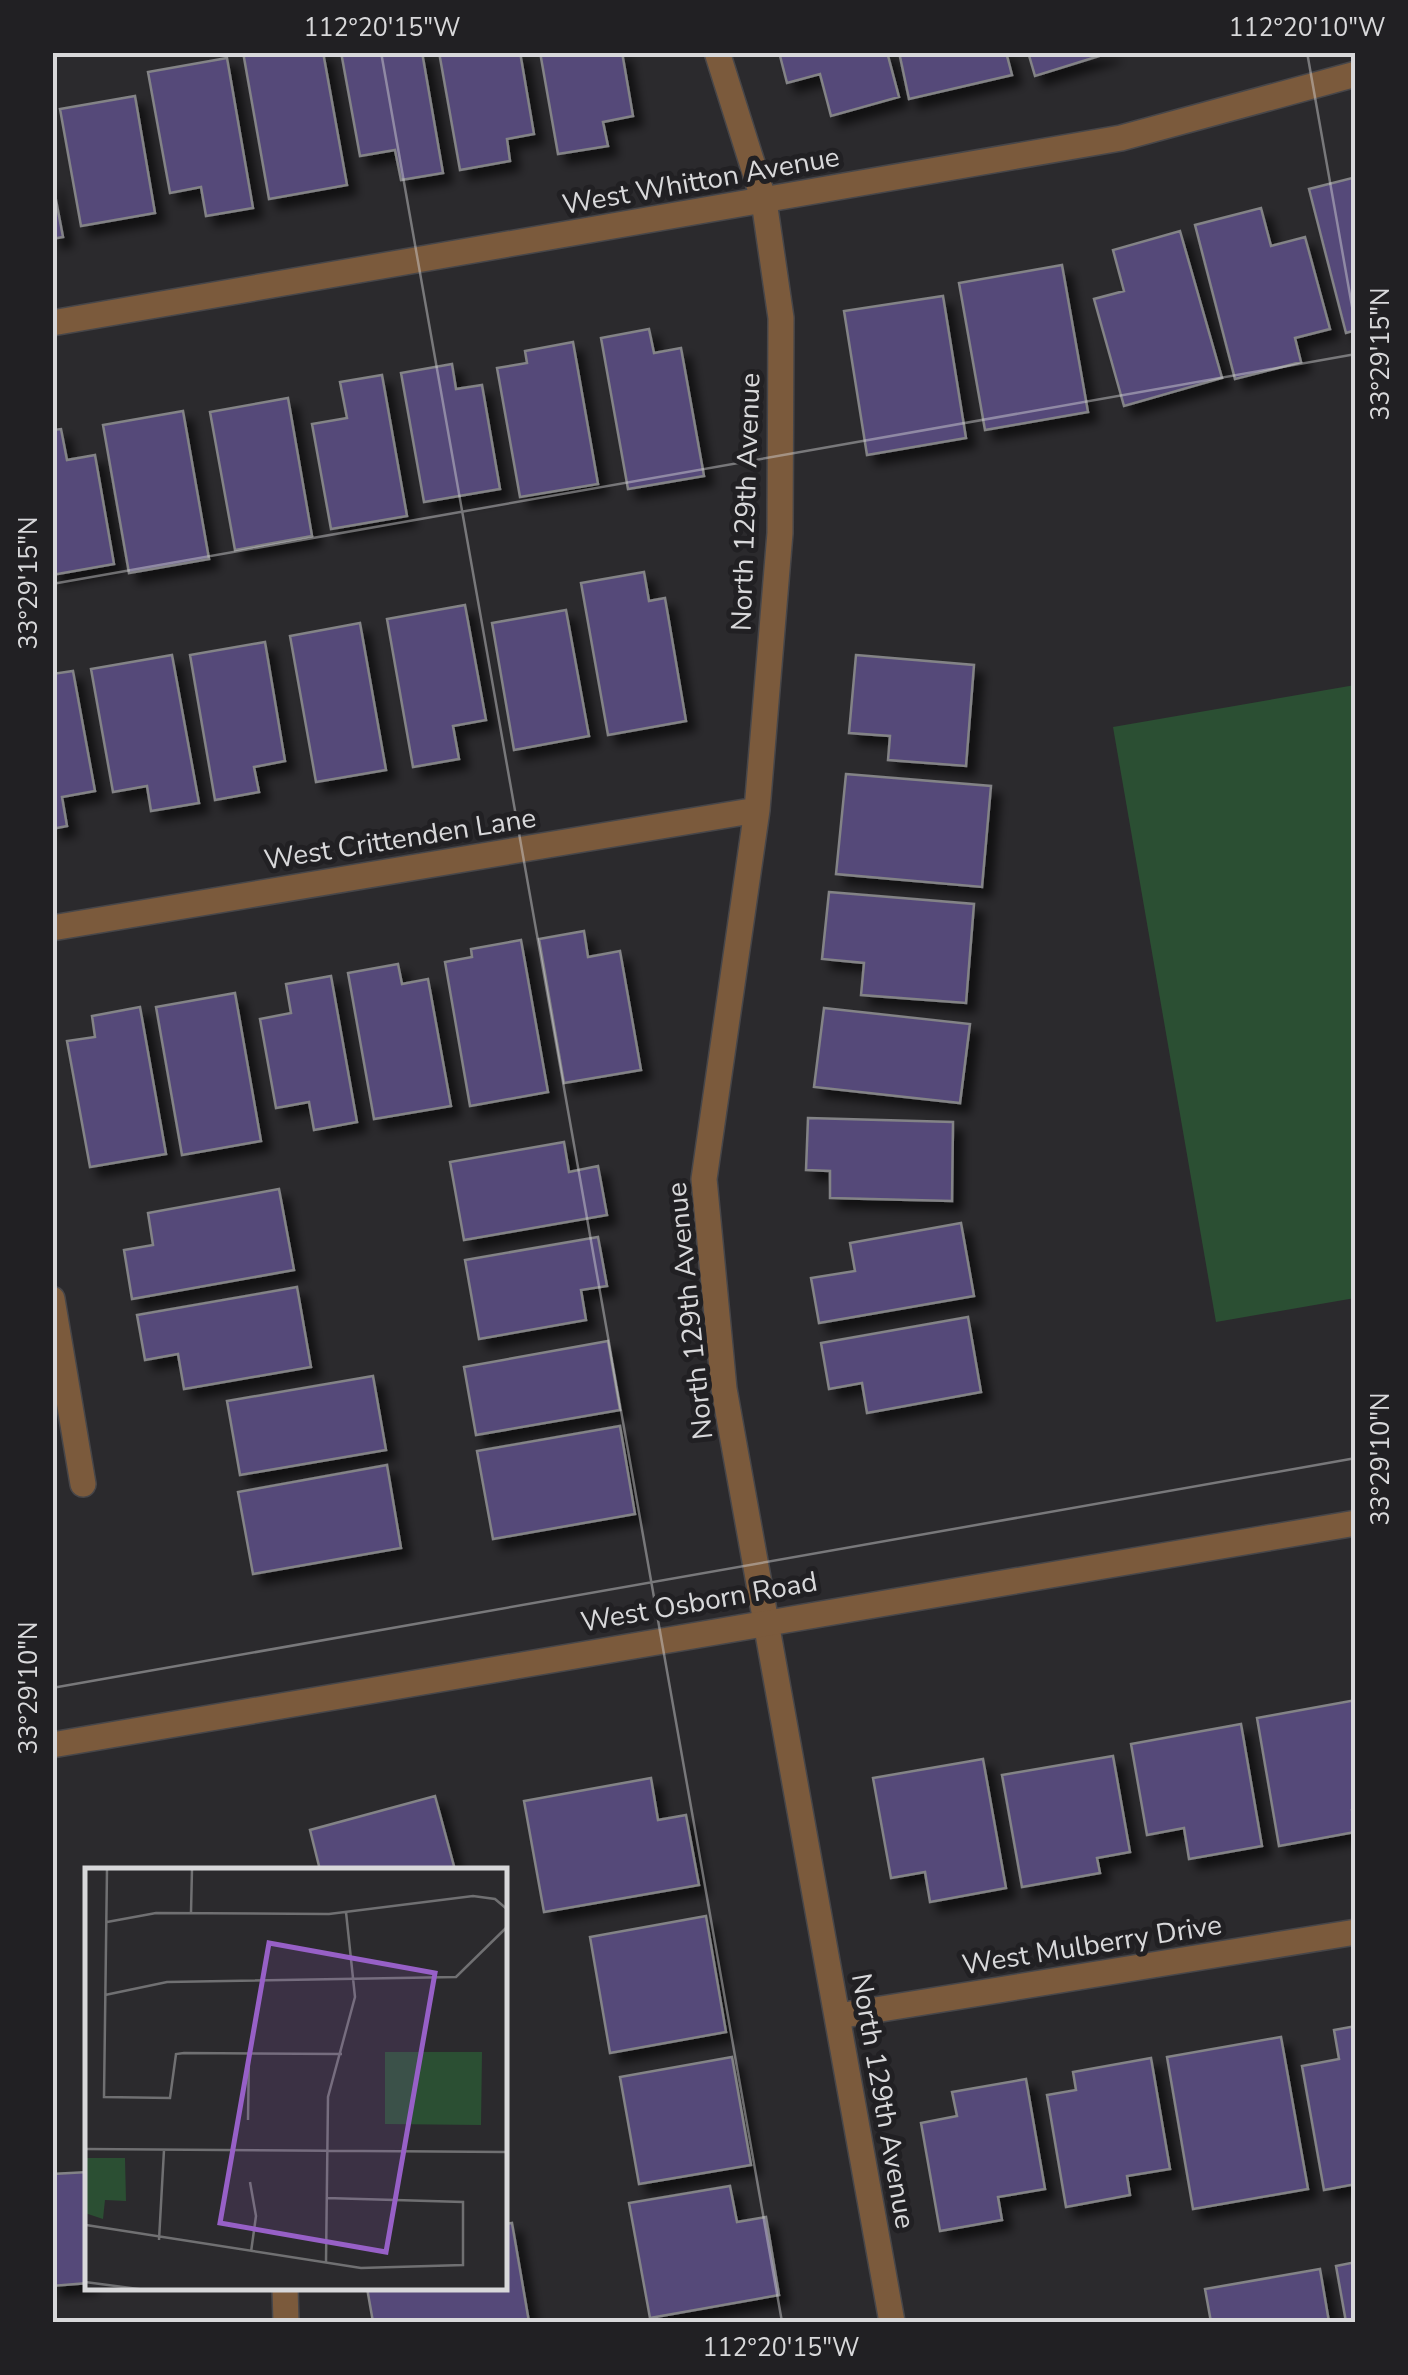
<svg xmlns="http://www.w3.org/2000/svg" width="1408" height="2375" font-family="'Nunito Sans',sans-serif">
	<defs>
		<filter id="shadow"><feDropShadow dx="9" dy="9" stdDeviation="5" flood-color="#0009"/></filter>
	</defs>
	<rect width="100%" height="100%" fill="#2b2a2d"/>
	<!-- green -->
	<path fill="#2b4f33" d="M1355,685V1298L1216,1322L1113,727Z"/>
	<!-- building -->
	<path fill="#554a79" stroke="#838386" stroke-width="2.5" filter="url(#shadow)" d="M243,52H323L347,185L269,199Z
		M341,52H422L443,173L401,180L395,150L360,156Z
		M439,52H520L534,134L507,139L510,161L460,170Z
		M540,52H622L633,116L603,122L608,146L558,154Z
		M779,52H887L899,97L831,116L820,74L787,83Z
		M899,52H1006L1012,75L909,99Z
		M1028,52H1112L1035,76Z
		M227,58L253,208L206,216L201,187L170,193L148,72Z
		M135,96L155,213L81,226L60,109Z
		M1356,177V330L1346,333L1309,189Z
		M52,179L63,237L52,239Z
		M1261,208L1271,246L1305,237L1330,329L1295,338L1301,362L1235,379L1195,225Z
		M1180,231L1222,378L1124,406L1094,299L1124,291L1113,250Z
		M1062,265L1088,412L985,430L959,283Z
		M943,296L966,438L867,455L844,311Z
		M649,329L654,353L681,348L704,476L628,489L601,338Z
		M573,342L598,484L520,497L497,368L527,363L525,351Z
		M452,364L456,389L482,385L500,489L424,502L401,373Z
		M382,375L407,516L331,529L312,424L347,418L340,382Z
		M288,398L312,536L235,550L210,412Z
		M183,411L209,559L129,573L103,425Z
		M61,429L67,460L95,455L114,564L52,575V430Z
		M644,572L649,601L665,598L686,721L608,735L581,583Z
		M465,605L486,720L453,726L459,759L413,767L387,619Z
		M566,610L589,736L514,750L492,623Z
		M360,623L386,770L316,782L290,636Z
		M265,642L285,761L254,767L259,792L215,800L190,655Z
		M172,655L199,803L151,811L147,786L113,792L91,669Z
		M856,655L974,665L966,766L888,760L890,736L849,733Z
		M73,671L95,791L62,797L67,826L52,829V674Z
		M846,774L991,786L982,887L836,874Z
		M829,892L974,904L966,1003L861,995L864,963L822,959Z
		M584,931L588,957L620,951L641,1070L564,1083L539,939Z
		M521,940L548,1092L470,1106L445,962L472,957L471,949Z
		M398,964L402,984L428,979L451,1106L374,1119L348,973Z
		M331,976L357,1122L314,1130L309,1102L276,1108L260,1019L291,1013L286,984Z
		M235,993L261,1141L182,1155L156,1007Z
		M140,1007L166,1154L90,1167L67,1041L95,1037L92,1016Z
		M824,1008L970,1024L960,1103L814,1087Z
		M808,1118L953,1122L952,1201L830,1198V1171L806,1170Z
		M564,1142L569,1172L598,1166L607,1215L464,1240L450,1162Z
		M279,1189L294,1270L132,1299L124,1250L153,1245L148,1213Z
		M961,1223L974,1296L819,1323L811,1278L855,1271L850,1243Z
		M598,1237L607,1286L581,1290L586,1320L479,1339L465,1260Z
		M297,1287L311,1367L184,1389L178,1354L145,1360L137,1315Z
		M968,1317L981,1392L867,1413L862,1383L829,1389L821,1343Z
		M608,1341L620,1410L476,1435L464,1367Z
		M373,1376L386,1450L240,1475L227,1401Z
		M620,1426L635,1514L493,1539L477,1451Z
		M387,1465L401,1548L253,1574L238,1492Z
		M1356,1700V1809L1352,1810L1355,1832L1279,1846L1257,1718Z
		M1241,1724L1262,1846L1189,1859L1184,1828L1147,1835L1131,1744Z
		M1113,1756L1130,1852L1097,1858L1100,1873L1022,1887L1002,1775Z
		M983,1759L1006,1888L930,1902L925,1872L891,1878L873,1778Z
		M651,1778L658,1820L686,1815L699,1885L544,1912L524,1801Z
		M435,1796L455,1870H320L310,1830Z
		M706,1916L726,2032L610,2053L590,1937Z
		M1356,2026V2184L1324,2190L1302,2066L1339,2059L1334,2030Z
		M1281,2037L1308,2189L1193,2209L1167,2057Z
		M732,2057L751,2165L639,2184L620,2077Z
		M1151,2058L1170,2169L1127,2176L1130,2195L1066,2207L1047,2095L1076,2090L1073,2072Z
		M1026,2079L1045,2189L998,2197L1002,2220L940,2231L921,2123L957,2116L952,2092Z
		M88,2172V2283L52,2286V2174Z
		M730,2186L737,2222L766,2217L779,2295L650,2318L629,2203Z
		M512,2223L529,2322H373L367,2288H505V2224Z
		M1356,2262V2322H1346L1336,2266Z
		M1320,2269L1329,2322H1211L1205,2289Z"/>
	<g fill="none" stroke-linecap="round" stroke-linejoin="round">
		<defs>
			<path id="minor" d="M717,52L764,201L781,318L780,533L757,810L704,1179L724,1389L892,2322
				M52,323L1121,138L1356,74
				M52,928L757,810
				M52,1299L83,1484
				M838,2016L1356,1932
				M285,2288L286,2322"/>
			<path id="tertiary" d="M52,1745L1356,1523"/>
		</defs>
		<!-- minor casing -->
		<use href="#minor" stroke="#474649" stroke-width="28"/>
		<!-- tertiary casing -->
		<use href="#tertiary" stroke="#474649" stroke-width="28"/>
		<!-- minor -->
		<use href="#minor" stroke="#7b5a3c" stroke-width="25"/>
		<!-- tertiary -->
		<use href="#tertiary" stroke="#7b5a3c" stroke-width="25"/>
	</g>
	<!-- ticks -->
	<path fill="none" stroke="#d8d8da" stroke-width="2.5" stroke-opacity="0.45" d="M381,52L782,2322M1307,52L1356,329M52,584L1356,354M52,1688L1356,1458"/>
	<g text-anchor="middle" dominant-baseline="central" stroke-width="10" stroke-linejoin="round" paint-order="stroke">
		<!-- street labels -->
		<g font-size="28" fill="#d8d8da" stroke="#212023">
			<text transform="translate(701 181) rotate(-10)">West Whitton Avenue</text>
			<text transform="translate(746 502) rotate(-88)">North 129th Avenue</text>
			<text transform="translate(400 839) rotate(-9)">West Crittenden Lane</text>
			<text transform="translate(690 1311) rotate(-96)">North 129th Avenue</text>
			<text transform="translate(699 1602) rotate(-10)">West Osborn Road</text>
			<text transform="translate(1092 1945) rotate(-9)">West Mulberry Drive</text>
			<text transform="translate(883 2101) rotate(80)">North 129th Avenue</text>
		</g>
	</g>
	<!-- overview -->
	<g transform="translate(85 1868)">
		<rect width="422" height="422" fill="#2b2a2d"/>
		<path d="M300,184H397L396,257L300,256ZM0,290H40L41,333L20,332L18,351L0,345Z" fill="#2b4f33"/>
		<path fill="none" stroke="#707072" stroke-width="2.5" d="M22,1L19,229L85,230L91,186L99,185L257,186M106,44L107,1M22,54L71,45L244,46L388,28L410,31L423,42M20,127L82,114L371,109L423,58M163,252L164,186M0,281L423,284M165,314L171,348L166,384M1,357L276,400L378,397V334L241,330M74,372L79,282M241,394L243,229L270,129L261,44M0,414L61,422"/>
		<path fill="#9760c7" fill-opacity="0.15" stroke="#9760c7" stroke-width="5" d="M184,75L350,105L301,384L135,355Z"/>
		<rect width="422" height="422" fill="none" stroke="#d8d8da" stroke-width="5"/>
	</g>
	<!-- border -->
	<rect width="1408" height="2375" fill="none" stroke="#212023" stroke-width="110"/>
	<rect x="55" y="55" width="1298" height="2265" fill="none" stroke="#d8d8da" stroke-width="4"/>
	<g font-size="25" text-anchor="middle" fill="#d8d8da">
		<text x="382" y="36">112°20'15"W</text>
		<text x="1307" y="36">112°20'10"W</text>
		<text transform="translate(1380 354) rotate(-90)" y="9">33°29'15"N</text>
		<text transform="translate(28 583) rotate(-90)" y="9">33°29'15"N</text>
		<text transform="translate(1380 1459) rotate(-90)" y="9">33°29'10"N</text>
		<text transform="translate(28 1688) rotate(-90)" y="9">33°29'10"N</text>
		<text x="781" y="2356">112°20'15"W</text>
	</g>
</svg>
